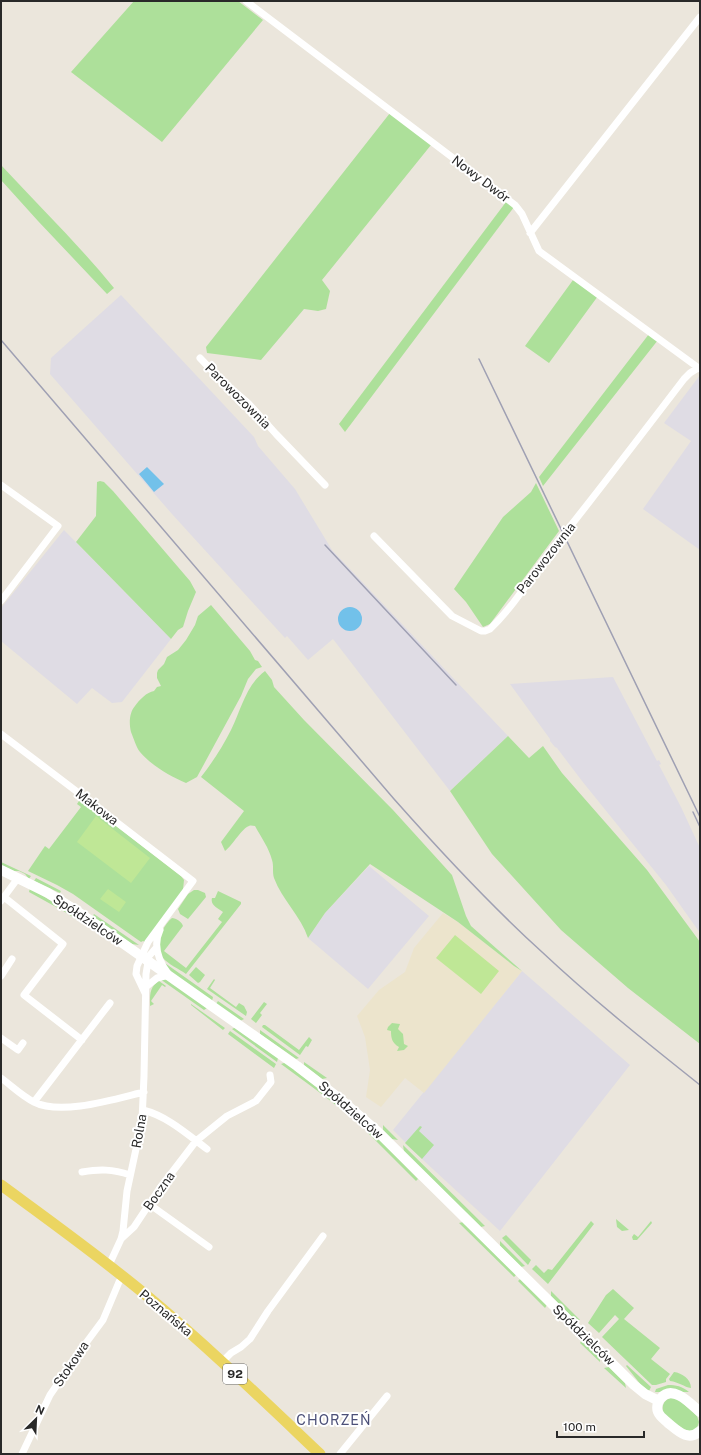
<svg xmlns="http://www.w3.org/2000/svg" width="701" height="1455" font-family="'Public Sans',sans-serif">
	<rect width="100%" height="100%" fill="#ebe6dc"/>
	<!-- industrial -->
	<path fill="#dfdce4" d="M121,295L254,437L258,446L295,489L332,550L508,736L450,791L333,639L308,660L287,636L285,638L172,514L50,374L51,358Z
		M700,375V550L643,509L691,441L664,423Z
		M64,530L171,639L122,702L112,703L92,688L77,704L1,641V608Z
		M613,677L657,761L659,760L661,764L659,765L681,807L700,848V933L666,885L582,781L557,748L555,747L550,741V739L510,684Z
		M369,866L429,916L368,989L308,938L325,913Z
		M522,971L630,1065L500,1231L422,1159L393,1130Z"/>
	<!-- education -->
	<path fill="#ece4cc" d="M443,913L458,922L514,966L522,971L424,1093L405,1078L381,1107L366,1097L370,1070L365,1037L357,1016L379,990L405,972L414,948Z"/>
	<!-- green -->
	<path fill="#ade09a" d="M134,1H238L263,20L162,142L71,72Z
		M390,113L431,145L322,280L330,291L326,309L318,311L304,309L261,360L207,353L206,347Z
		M1,165C39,206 79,245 114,288L107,294L38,221L1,180Z
		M506,202L514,207L345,432L339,424Z
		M573,280L598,296L549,363L525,346Z
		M649,334L658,340L543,486L539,477Z
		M100,481L104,482L113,491L190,581L196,592L188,611L183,627L178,630L171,639L76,542L96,516L97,482Z
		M536,483L559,531L490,624L483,627L466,602L454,589L503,517L531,492Z
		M211,605L250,651L255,660L258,661L262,667L256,669L248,679L241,696L197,777L186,783C170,776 152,766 140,752C136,747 134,739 131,732C129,724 129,713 135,706C139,700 147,692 154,691L157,687L161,686L157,678V673L158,670L164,664L167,657L178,650L186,640L195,625L198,616Z
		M265,671L272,680L274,687L304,720L393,810L452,875L466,916L471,926L522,971L514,966L458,922L370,864L325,913L308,938C301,916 282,900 274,878C272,872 274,866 272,860C269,848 261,837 255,826C253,826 251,825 249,826C243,827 232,846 225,851L221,842L244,811L201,777C212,763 223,746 231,730C241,710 246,685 265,671Z
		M508,736L529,758L543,746L562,773L647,870L700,942V1044L628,988L561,930L492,854L450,791Z
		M79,801H82L85,802L181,876L184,880L183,890L145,942L143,941L141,942L73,894L57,885L28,871L45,846L49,849L81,807L77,804Z
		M1,862L31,876L29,879L25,874L19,871H14L1,865Z
		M36,878L61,891L60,893L34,881Z
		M30,888L84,921L82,923L65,912L29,892Z
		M194,890H198L205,893L206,897L188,919L180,914L178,909L188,894Z
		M218,891L241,902V904L186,974C179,969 168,964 163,958C153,947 162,926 172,918C176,918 182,922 183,926L164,951L186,968L222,922L218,919L223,912C218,908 210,905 212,898H215Z
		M94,914L139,945L132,944L92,917Z
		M162,961L213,997L212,1001L168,970Z
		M196,967L205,975L200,982L198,983L189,975Z
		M160,979H167L207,1008L204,1010Z
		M214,979L215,980L210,988L236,1007L239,1003L244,1006L247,1012L246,1016L207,989Z
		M159,981L166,986L165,987L162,985L151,1001L154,1004L150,1006C150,996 149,987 159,981Z
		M218,1001L244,1019L240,1021L216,1004Z
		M264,1002L267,1004L260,1013L262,1015L256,1023L251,1019Z
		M191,1004L225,1028L223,1030L191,1005Z
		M392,1023L400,1024L398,1029L403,1034L404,1044L408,1046L404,1050L397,1051L399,1047C392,1043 391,1038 391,1031L387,1030L388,1027Z
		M263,1025H265L299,1050L309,1037L312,1040L308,1047L306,1046L300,1055L262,1027Z
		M234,1028H236L278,1058L277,1062L232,1029Z
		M260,1030L299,1058L296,1059L260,1034Z
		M230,1031L276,1064L274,1068L228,1034Z
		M304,1062L327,1078L322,1079L304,1065Z
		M284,1063H286L348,1111L346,1113L319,1092L281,1064Z
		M383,1125L398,1140L392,1139L383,1130Z
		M420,1126L422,1127L419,1131L434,1145L422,1159L405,1143Z
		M369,1129L418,1179L416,1181L366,1131Z
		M403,1145L485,1226L481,1227L404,1152Z
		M616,1219L629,1230L622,1231L617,1227Z
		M591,1221L594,1224L548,1284L532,1269L536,1265L544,1273L548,1269L552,1270Z
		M651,1221L652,1223L637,1240H633L632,1237L634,1234L638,1237Z
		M463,1222L517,1274L514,1277L459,1223Z
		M506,1235L531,1260L528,1265L502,1238Z
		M500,1241L525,1266L521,1267L500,1246Z
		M521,1278L547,1305L545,1308L518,1281Z
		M613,1289L634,1308L624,1319L660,1348L651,1359L670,1374L666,1379V1382L656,1385H652L602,1337L619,1319L615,1315L599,1333L588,1323L606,1295Z
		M551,1291L580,1320H575L551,1296Z
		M582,1340L600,1357V1362L580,1343Z
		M627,1365L651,1387L649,1391L641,1385L626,1366Z
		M609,1367L625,1383L626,1388L604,1368Z
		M674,1372C682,1373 691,1379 691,1388C684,1387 679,1382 670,1381L669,1379Z
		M668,1385C676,1385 682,1386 689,1392H655L656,1389Z
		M670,1398L678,1399L697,1416L699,1422C694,1444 672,1420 663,1413C662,1406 663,1401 670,1398Z"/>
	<!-- pitch -->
	<path fill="#bfe796" d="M96,816L150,858L131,883L77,842Z
		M108,889L126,902L119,912L100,899Z
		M455,935L499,971L481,994L436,958Z"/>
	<!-- water -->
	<path fill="#72c1ea" d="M147,467L164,484L154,492L139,474Z
		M338 619a12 12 0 1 1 24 0a12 12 0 1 1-24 0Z"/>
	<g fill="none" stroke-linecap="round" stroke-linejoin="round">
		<!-- street -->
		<path stroke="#fff" stroke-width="7" d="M246,1L515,205L522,214L539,251L700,369
			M530,233L700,17
			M200,358L220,379L249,404L276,434L325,485
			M1,485L58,526L1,601
			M374,536L452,616L481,631H485L490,629C516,604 535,571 557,543C600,489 642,434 684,379L690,373L698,368
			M1,734L84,797L193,881L148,942L137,966L136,974L145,993
			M4,897L63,944L24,995L82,1040
			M1,901L18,878
			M1,976L12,959
			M147,986L157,978L169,975C159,962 152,947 160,930
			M1,1038L18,1050L23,1043
			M1,1078C12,1086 22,1096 34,1102C61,1116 115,1099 144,1092
			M34,1102L110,1003
			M143,1110C167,1116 187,1134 207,1149
			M82,1172C100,1169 112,1169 130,1175
			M149,1204L209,1247
			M121,1239L134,1227L160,1188L196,1141L227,1116L256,1101L271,1082L270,1075
			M109,1265L121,1239L123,1231L127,1191L142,1121L144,1076L146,974L149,956L156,948
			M222,1362L231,1353L241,1347L250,1339L268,1311L323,1236
			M22,1454L50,1395L83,1347L103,1320L119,1282L123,1276
			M340,1454L387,1396"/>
		<!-- secondary -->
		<path stroke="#fff" stroke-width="10" d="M1,870L48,893L77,911L297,1066L340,1099L377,1131L634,1385L645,1394L659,1401
			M700,1412C691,1404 673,1384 661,1398C658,1401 656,1407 658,1412C660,1417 665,1420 668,1423C678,1431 688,1442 700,1431"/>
		<!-- primary -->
		<path stroke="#ebd561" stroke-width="11" d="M1,1185C50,1221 99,1256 146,1295C206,1345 263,1400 320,1454"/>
		<!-- rail -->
		<path stroke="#9fa0b3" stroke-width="1.5" d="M1,340L394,799C441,852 489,904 542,952C592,999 646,1042 700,1085
			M479,359L700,817
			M325,545L456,685
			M693,812L700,827"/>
	</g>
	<g text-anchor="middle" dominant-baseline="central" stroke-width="4" stroke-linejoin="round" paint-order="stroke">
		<!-- shield labels -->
		<rect fill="#fff" stroke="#696969" stroke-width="1" x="223" y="1364" width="24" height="20" rx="3"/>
		<g font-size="12" font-weight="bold" fill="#292929">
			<text x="235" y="1374">92</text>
		</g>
		<!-- street labels -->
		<g font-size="13" fill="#292929" stroke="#fff">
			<text transform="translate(481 179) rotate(37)">Nowy Dwór</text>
			<text transform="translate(238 396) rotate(45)">Parowozownia</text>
			<text transform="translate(546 558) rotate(-52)">Parowozownia</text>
			<text transform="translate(97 807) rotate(38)">Makowa</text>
			<text transform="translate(88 920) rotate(34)">Spółdzielców</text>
			<text transform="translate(351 1110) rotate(41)">Spółdzielców</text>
			<text transform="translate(139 1131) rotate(-80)">Rolna</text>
			<text transform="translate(159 1191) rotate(-55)">Boczna</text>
			<text transform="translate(166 1313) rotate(40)">Poznańska</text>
			<text transform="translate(584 1335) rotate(44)">Spółdzielców</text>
			<text transform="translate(71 1364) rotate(-56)">Stokowa</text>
		</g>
		<!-- neighbourhood labels -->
		<g font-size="14" letter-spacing="1" fill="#4c5078" stroke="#fff">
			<text x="334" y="1420">CHORZEŃ</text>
		</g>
	</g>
	<!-- border -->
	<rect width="701" height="1455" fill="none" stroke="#292929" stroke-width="4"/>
	<!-- north arrow -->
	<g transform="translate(36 1419) rotate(24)" stroke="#ffffff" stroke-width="3" paint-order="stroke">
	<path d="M0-3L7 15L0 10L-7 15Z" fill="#292929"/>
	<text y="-6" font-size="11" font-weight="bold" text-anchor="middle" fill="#292929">N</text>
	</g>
	<!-- scale -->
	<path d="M557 1431v6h87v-6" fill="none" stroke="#292929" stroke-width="2"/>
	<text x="563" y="1431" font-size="12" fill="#292929" stroke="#ffffff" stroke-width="3" paint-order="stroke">100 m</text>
</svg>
